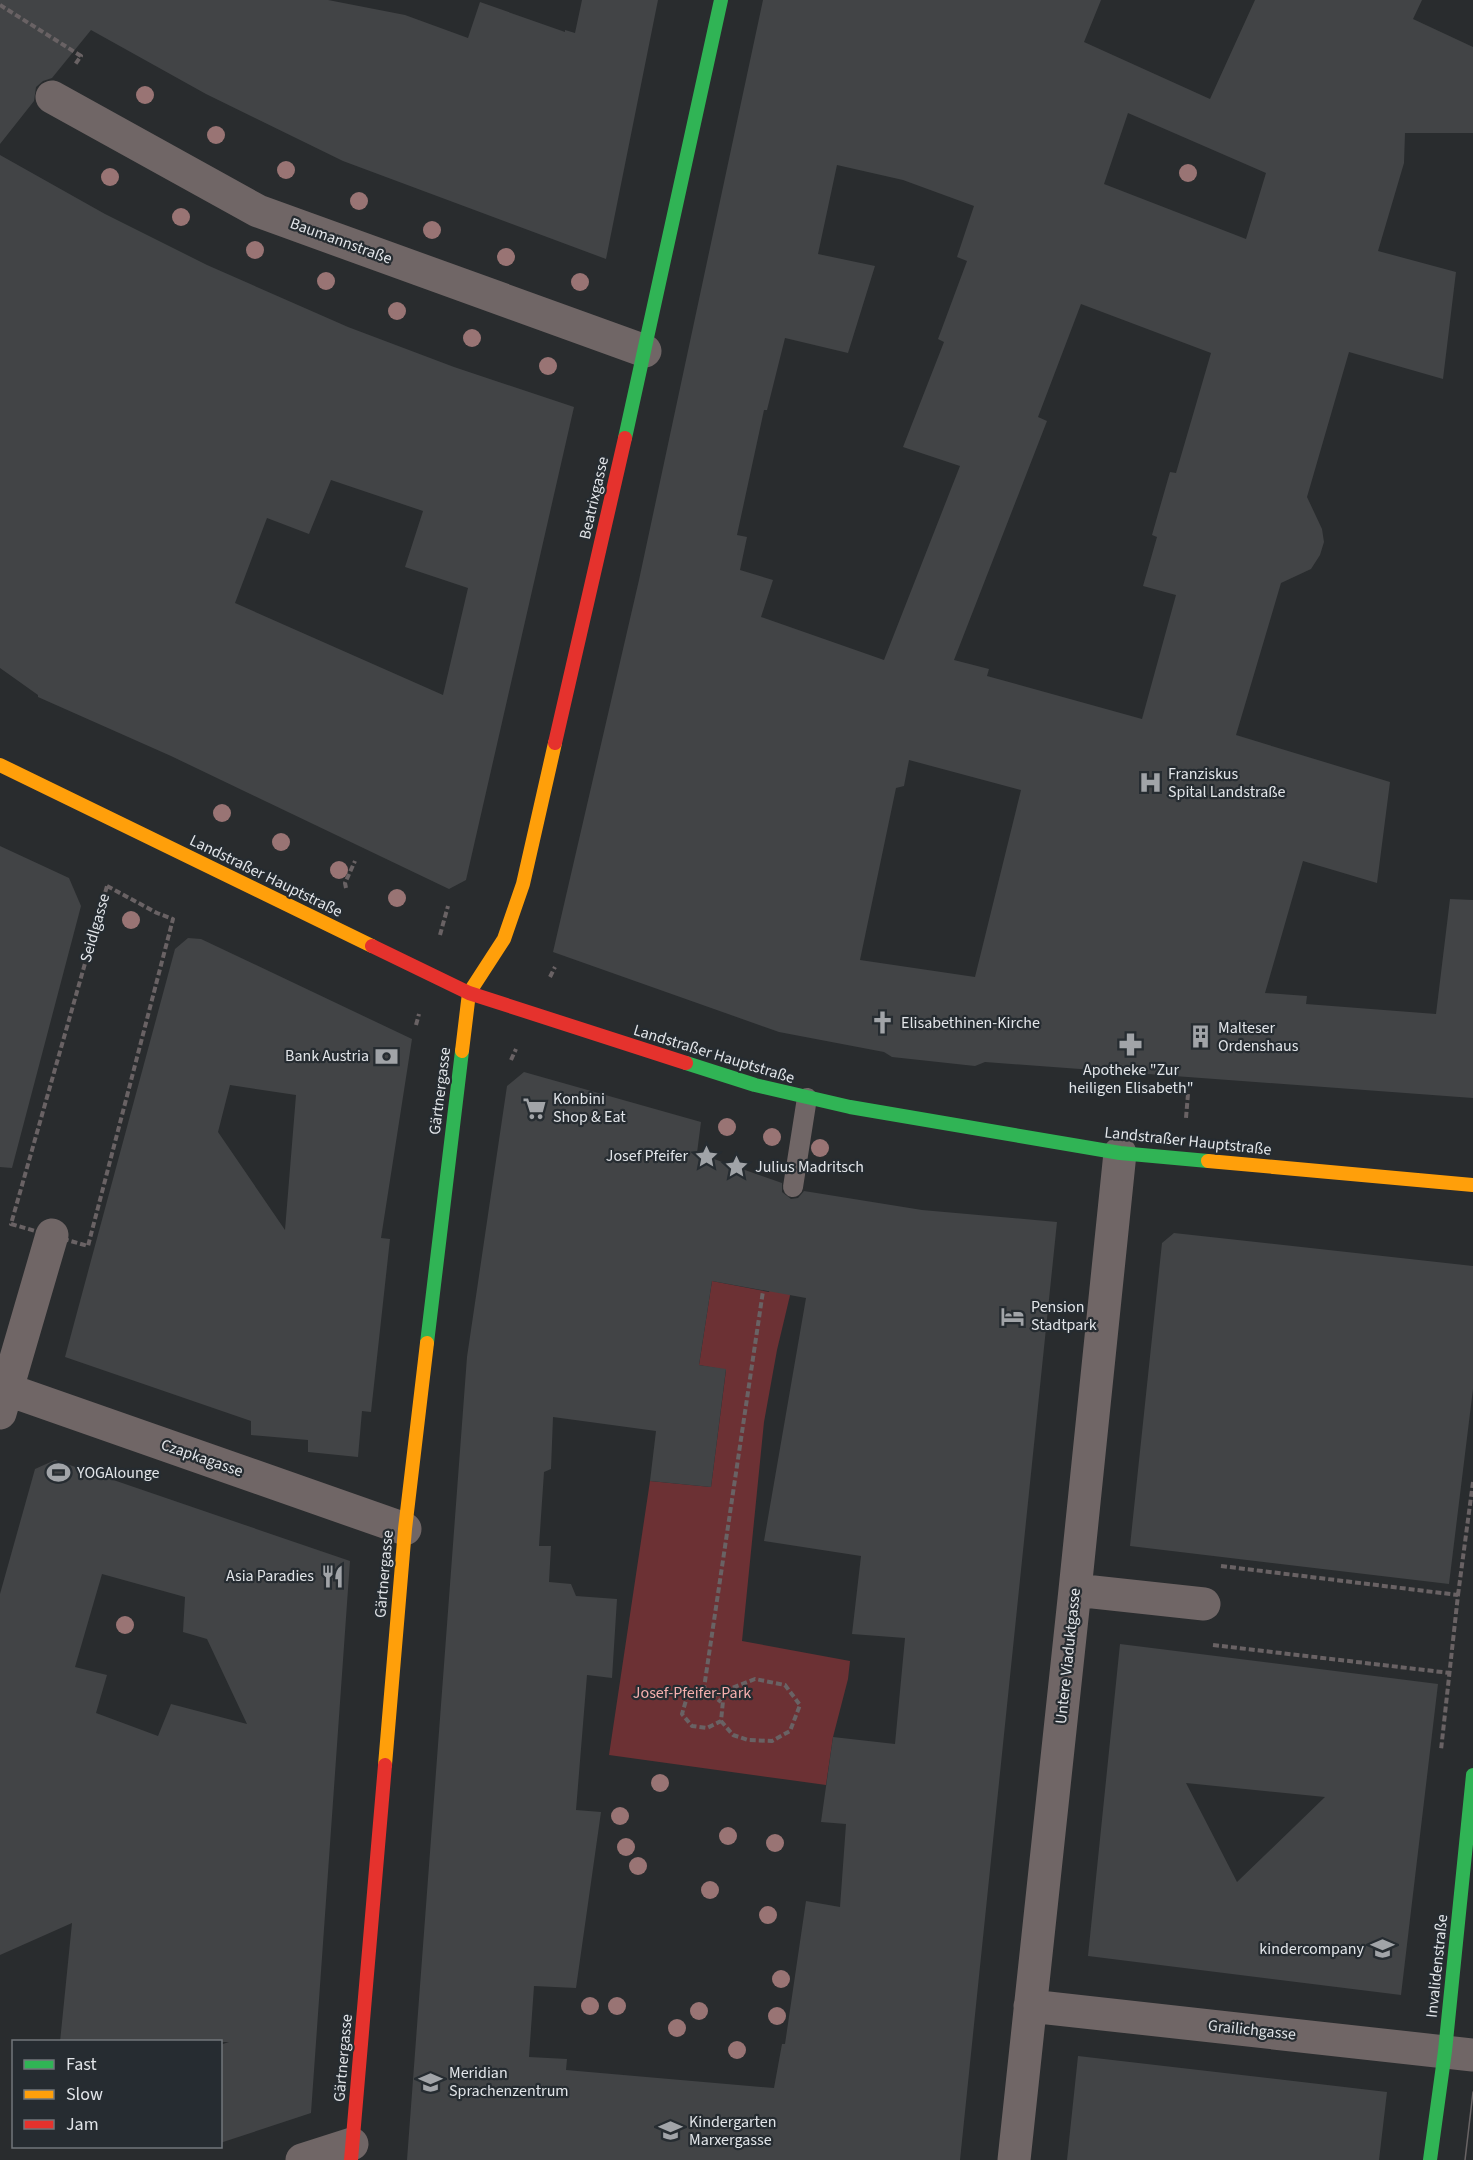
<svg xmlns="http://www.w3.org/2000/svg" width="1473" height="2160" font-family="'Source Sans 3',sans-serif">
	<rect width="100%" height="100%" fill="#292c2e"/>
	<!-- green -->
	<path fill="#6c3134" d="M712,1281L769,1292L771,1283L792,1287L777,1350L764,1422L742,1641L850,1661L848,1679L833,1737L826,1785L609,1755L650,1481L711,1487L726,1370L699,1365Z"/>
	<!-- building -->
	<path fill="#424446" fill-rule="evenodd" d="M0,0H328L405,15L468,38L480,2L565,32V30L575,33L582,0H658L606,259L343,161L206,94L91,30L52,78L43,81L36,87L34,101L0,144Z
		M763,0H1101L1084,42L1210,99L1255,0H1422L1413,19L1473,47V133H1405L1404,163L1378,251L1456,272L1443,379L1349,352L1307,497L1322,529L1324,542L1320,555L1311,569L1281,583L1236,735L1390,782L1377,883L1303,861L1265,993L1307,996L1306,1004L1436,1014L1450,899L1473,900V1098L985,1062L975,1066L892,1057L884,1052L779,1032L553,952L639,580ZM1128,113L1266,173L1246,239L1104,184ZM837,165L903,180L974,206L957,257L967,261L938,339L944,342L903,447L960,466L884,660L761,617L773,580L740,570L747,537L737,535L764,410H767L785,338L848,353L875,266L818,254ZM1081,304L1211,353L1176,473L1170,472L1152,535L1157,537L1143,586L1176,595L1142,719L987,676L989,669L954,660L1047,421L1038,417ZM909,760L1021,790L975,977L860,960L896,788L904,786Z
		M0,155L105,214L207,265L348,327L454,367L574,407L466,880L449,889L171,756L38,697V695L0,668ZM331,480L423,511L405,567L468,588L443,695L235,603L267,518L309,534Z
		M0,846L69,878L81,906L12,1168L0,1167Z
		M188,938L201,939L412,1039L381,1238L390,1239L371,1412L362,1411L358,1457L308,1452V1440L251,1435V1421L65,1357L175,949ZM230,1085L296,1095L285,1230L218,1132Z
		M524,1072L701,1122L697,1153L782,1183V1192L791,1199L798,1198L804,1191L922,1210L1057,1222L960,2160H407L467,1357L507,1086ZM712,1281L806,1298L764,1541L861,1556L852,1634L905,1638L895,1744L833,1737L821,1822L846,1824L840,1907L806,1901L785,2044H782L774,2088L566,2070L567,2059L529,2057L534,1986L576,1988L601,1812L576,1810L587,1675L612,1678L617,1599L576,1596L571,1584L549,1582L551,1546H539L544,1472L551,1469L553,1417L656,1431L650,1481L711,1487L726,1369L699,1365Z
		M1174,1233L1473,1266V1389L1449,1584L1130,1546L1162,1243Z
		M55,1460L350,1561L311,2113L220,2143V2045L229,2042H60L72,1923L0,1955V1594L35,1469ZM102,1574L185,1597L183,1632L207,1639L247,1724L171,1704L158,1736L96,1713L107,1675L75,1667Z
		M1120,1644L1438,1684L1401,1995L1088,1956ZM1186,1783L1325,1797L1237,1882Z
		M1078,2056L1387,2092L1379,2160H1067Z"/>
	<g fill="none" stroke-linecap="round" stroke-linejoin="round">
		<!-- path -->
		<path stroke="#696264" stroke-width="4" stroke-dasharray="6 3" stroke-linecap="butt" d="M0,5L81,56L74,66
			M107,886L157,913L173,919L88,1246L11,1224Z
			M346,888L345,883L355,861
			M440,935L448,906
			M550,977L555,967
			M416,1025L419,1014
			M511,1060L516,1049
			M1188,1094L1186,1118H1188
			M1221,1566L1458,1595L1441,1750
			M1458,1595L1473,1482
			M1213,1645L1450,1673
			M704,1688L721,1702
			M721,1721L733,1735L748,1740L772,1741L790,1731L800,1705L785,1685L755,1679L724,1691L721,1721L707,1728L692,1726L682,1714L687,1697L704,1688L763,1291"/>
		<!-- lane -->
		<path stroke="#706666" stroke-width="20" d="M793,1187L807,1098"/>
		<!-- street -->
		<path stroke="#706666" stroke-width="33" d="M52,97L258,211L645,351
			M0,1387L405,1529
			M0,1413L52,1235
			M1075,1590L1204,1604
			M1030,2006L1473,2055
			M302,2160L352,2144
			M1014,2160L1075,1590L1120,1153"/>
		<!-- fast -->
		<path stroke="#30b455" stroke-width="14" d="M625,438L721,0
			M686,1063L755,1085L850,1107L1120,1153L1208,1161
			M427,1343L462,1051
			M1430,2160L1445,2051L1473,1775"/>
		<!-- slow -->
		<path stroke="#ff9f0a" stroke-width="14" d="M0,765L372,946
			M462,1051L469,993L504,939L523,884L555,743
			M1208,1161L1473,1185
			M385,1765L405,1529L427,1343"/>
		<!-- jam -->
		<path stroke="#e5322d" stroke-width="14" d="M555,743L625,438
			M372,946L469,993L686,1063
			M351,2160L385,1765"/>
		<!-- tram -->
		<path stroke="#696465" stroke-width="1.5" d="M1465,2160L1473,2092"/>
	</g>
	<!-- trees -->
	<g fill="#997474">
		<circle cx="145" cy="95" r="9"/>
		<circle cx="216" cy="135" r="9"/>
		<circle cx="286" cy="170" r="9"/>
		<circle cx="1188" cy="173" r="9"/>
		<circle cx="110" cy="177" r="9"/>
		<circle cx="359" cy="201" r="9"/>
		<circle cx="181" cy="217" r="9"/>
		<circle cx="432" cy="230" r="9"/>
		<circle cx="255" cy="250" r="9"/>
		<circle cx="506" cy="257" r="9"/>
		<circle cx="326" cy="281" r="9"/>
		<circle cx="580" cy="282" r="9"/>
		<circle cx="397" cy="311" r="9"/>
		<circle cx="472" cy="338" r="9"/>
		<circle cx="548" cy="366" r="9"/>
		<circle cx="222" cy="813" r="9"/>
		<circle cx="281" cy="842" r="9"/>
		<circle cx="339" cy="870" r="9"/>
		<circle cx="397" cy="898" r="9"/>
		<circle cx="131" cy="920" r="9"/>
		<circle cx="727" cy="1127" r="9"/>
		<circle cx="772" cy="1137" r="9"/>
		<circle cx="820" cy="1148" r="9"/>
		<circle cx="125" cy="1625" r="9"/>
		<circle cx="660" cy="1783" r="9"/>
		<circle cx="620" cy="1816" r="9"/>
		<circle cx="728" cy="1836" r="9"/>
		<circle cx="775" cy="1843" r="9"/>
		<circle cx="626" cy="1847" r="9"/>
		<circle cx="638" cy="1866" r="9"/>
		<circle cx="710" cy="1890" r="9"/>
		<circle cx="768" cy="1915" r="9"/>
		<circle cx="781" cy="1979" r="9"/>
		<circle cx="590" cy="2006" r="9"/>
		<circle cx="617" cy="2006" r="9"/>
		<circle cx="699" cy="2011" r="9"/>
		<circle cx="777" cy="2016" r="9"/>
		<circle cx="677" cy="2028" r="9"/>
		<circle cx="737" cy="2050" r="9"/>
	</g>
	<!-- icons -->
	<defs>
		<symbol id="hospital-bare" viewBox="-9 -9 18 18"><path d="M-5-5h3v3.5h4V-5h3V5h-3V1.5h-4V5h-3Z" fill="#a1a4a8" stroke="#262c31" stroke-width="2.5" paint-order="stroke"/></symbol>
		<symbol id="church-bare" viewBox="-9 -9 18 18"><path d="M-1.2-6h2.4v3.5h3.3v2.4h-3.3V6h-2.4V-.1h-3.3v-2.4h3.3Z" fill="#a1a4a8" stroke="#262c31" stroke-width="2.5" paint-order="stroke"/></symbol>
		<symbol id="building-bare" viewBox="-9 -9 18 18"><path d="M-4-6H4V6H1V3H-1V6H-4ZM-2.5-4.3h1.7v1.8h-1.7ZM.8-4.3h1.7v1.8H.8ZM-2.5-1h1.7V.8h-1.7ZM.8-1h1.7V.8H.8Z" fill="#a1a4a8" stroke="#262c31" stroke-width="2.5" paint-order="stroke"/></symbol>
		<symbol id="pharmacy-bare" viewBox="-9 -9 18 18"><path d="M-2-6h4v4h4v4h-4v4h-4v-4h-4v-4h4Z" fill="#a1a4a8" stroke="#262c31" stroke-width="2.5" paint-order="stroke"/></symbol>
		<symbol id="bank-bare" viewBox="-9 -9 18 18"><path d="M-6-4H6V4H-6ZM0-2.3a2.3 2.3 0 1 0 0 4.6a2.3 2.3 0 1 0 0-4.6Z" fill="#a1a4a8" stroke="#262c31" stroke-width="2.5" paint-order="stroke"/></symbol>
		<symbol id="supermarket-bare" viewBox="-9 -9 18 18"><path d="M-6-5.5h2.5l.6 2H6L4.5 2H-2.5L-4.4-4H-6ZM-1.5 3.2a1.3 1.3 0 1 0 .1 0ZM3 3.2a1.3 1.3 0 1 0 .1 0Z" fill="#a1a4a8" stroke="#262c31" stroke-width="2.5" paint-order="stroke"/></symbol>
		<symbol id="sight-bare" viewBox="-9 -9 18 18"><path d="M0-6L1.8-2.2L6-1.7L2.9 1.2L3.7 5.4L0 3.3L-3.7 5.4L-2.9 1.2L-6-1.7L-1.8-2.2Z" fill="#a1a4a8" stroke="#262c31" stroke-width="2.5" paint-order="stroke"/></symbol>
		<symbol id="hotel-bare" viewBox="-9 -9 18 18"><path d="M-6-4.5h1.5V1H6V5H4.5V3h-9V5H-6ZM-4 0a1.8 1.8 0 1 1 3.6 0ZM.5 0V-2.5h3Q6-2.5 6 0Z" fill="#a1a4a8" stroke="#262c31" stroke-width="2.5" paint-order="stroke"/></symbol>
		<symbol id="stadium-bare" viewBox="-9 -9 18 18"><path d="M0-5a6.5 5 0 1 0 0 10a6.5 5 0 1 0 0-10ZM-3.5-1.8h7v3.6h-7Z" fill="#a1a4a8" stroke="#262c31" stroke-width="2.5" paint-order="stroke"/></symbol>
		<symbol id="restaurant-bare" viewBox="-9 -9 18 18"><path d="M-5-6h1v4h1v-4h1v4h1v-4h1v5L-1.5 .5V6h-2V.5L-5-1ZM5-6V6H3V1.5H1.5Q1.5-4 5-6Z" fill="#a1a4a8" stroke="#262c31" stroke-width="2.5" paint-order="stroke"/></symbol>
		<symbol id="school-bare" viewBox="-9 -9 18 18"><path d="M0-5L7-2L0 1L-7-2ZM-4 1L0 2.5L4 1V4Q0 6-4 4Z" fill="#a1a4a8" stroke="#262c31" stroke-width="2.5" paint-order="stroke"/></symbol>
	</defs>
	<g fill-rule="evenodd">
		<use href="#hospital-bare" x="1134" y="766" width="33" height="33"/>
		<use href="#church-bare" x="866" y="1006" width="33" height="33"/>
		<use href="#building-bare" x="1184" y="1020" width="33" height="33"/>
		<use href="#pharmacy-bare" x="1114" y="1028" width="33" height="33"/>
		<use href="#bank-bare" x="370" y="1040" width="33" height="33"/>
		<use href="#supermarket-bare" x="518" y="1092" width="33" height="33"/>
		<use href="#sight-bare" x="690" y="1140" width="33" height="33"/>
		<use href="#sight-bare" x="720" y="1150" width="33" height="33"/>
		<use href="#hotel-bare" x="996" y="1300" width="33" height="33"/>
		<use href="#stadium-bare" x="42" y="1456" width="33" height="33"/>
		<use href="#restaurant-bare" x="316" y="1560" width="33" height="33"/>
		<use href="#school-bare" x="1366" y="1932" width="33" height="33"/>
		<use href="#school-bare" x="414" y="2066" width="33" height="33"/>
		<use href="#school-bare" x="654" y="2114" width="33" height="33"/>
	</g>
	<g text-anchor="middle" dominant-baseline="central" stroke-width="4.5" stroke-linejoin="round" paint-order="stroke">
		<!-- street labels -->
		<g font-size="16" fill="#e2e5e9" stroke="#262c31">
			<text transform="translate(341 241) rotate(20)">Baumannstraße</text>
			<text transform="translate(594 498) rotate(-77)">Beatrixgasse</text>
			<text transform="translate(266 876) rotate(26)">Landstraßer Hauptstraße</text>
			<text transform="translate(95 928) rotate(-74)">Seidlgasse</text>
			<text transform="translate(714 1054) rotate(17)">Landstraßer Hauptstraße</text>
			<text transform="translate(440 1091) rotate(-83)">Gärtnergasse</text>
			<text transform="translate(1188 1141) rotate(6)">Landstraßer Hauptstraße</text>
			<text transform="translate(202 1458) rotate(19)">Czapkagasse</text>
			<text transform="translate(384 1574) rotate(-85)">Gärtnergasse</text>
			<text transform="translate(1068 1656) rotate(-84)">Untere Viaduktgasse</text>
			<text transform="translate(1437 1966) rotate(-84)">Invalidenstraße</text>
			<text transform="translate(1252 2030) rotate(6)">Grailichgasse</text>
			<text transform="translate(343 2058) rotate(-85)">Gärtnergasse</text>
		</g>
		<!-- poi labels -->
		<g font-size="16" fill="#e2e5e9" stroke="#262c31" text-anchor="start">
			<text x="1168" y="774">Franziskus<tspan x="1168" dy="18">Spital Landstraße</tspan></text>
			<text x="901" y="1023">Elisabethinen-Kirche</text>
			<text x="1218" y="1028">Malteser<tspan x="1218" dy="18">Ordenshaus</tspan></text>
			<text x="369" y="1056" text-anchor="end">Bank Austria</text>
			<text x="1131" y="1070" text-anchor="middle">Apotheke "Zur<tspan x="1131" dy="18">heiligen Elisabeth"</tspan></text>
			<text x="553" y="1099">Konbini<tspan x="553" dy="18">Shop &amp; Eat</tspan></text>
			<text x="688" y="1156" text-anchor="end">Josef Pfeifer</text>
			<text x="755" y="1167">Julius Madritsch</text>
			<text x="1031" y="1307">Pension<tspan x="1031" dy="18">Stadtpark</tspan></text>
			<text x="77" y="1473">YOGAlounge</text>
			<text x="314" y="1576" text-anchor="end">Asia Paradies</text>
			<text x="1364" y="1949" text-anchor="end">kindercompany</text>
			<text x="449" y="2073">Meridian<tspan x="449" dy="18">Sprachenzentrum</tspan></text>
			<text x="689" y="2122">Kindergarten<tspan x="689" dy="18">Marxergasse</tspan></text>
		</g>
		<!-- park labels -->
		<g font-size="16" fill="#f5afae" stroke="#262c31">
			<text x="692" y="1693">Josef-Pfeifer-Park</text>
		</g>
	</g>
	<!-- legend -->
	<rect x="12" y="2040" width="210" height="108" fill="#262c31" stroke="#71767b" stroke-width="1.5"/>
	<rect x="24" y="2060" width="30" height="9" fill="#30b455" stroke="#71767b" stroke-width="1.5"/>
	<text x="66" y="2070" font-size="18" fill="#e2e5e9">Fast</text>
	<rect x="24" y="2090" width="30" height="9" fill="#ff9f0a" stroke="#71767b" stroke-width="1.5"/>
	<text x="66" y="2100" font-size="18" fill="#e2e5e9">Slow</text>
	<rect x="24" y="2120" width="30" height="9" fill="#e5322d" stroke="#71767b" stroke-width="1.5"/>
	<text x="66" y="2130" font-size="18" fill="#e2e5e9">Jam</text>
</svg>
